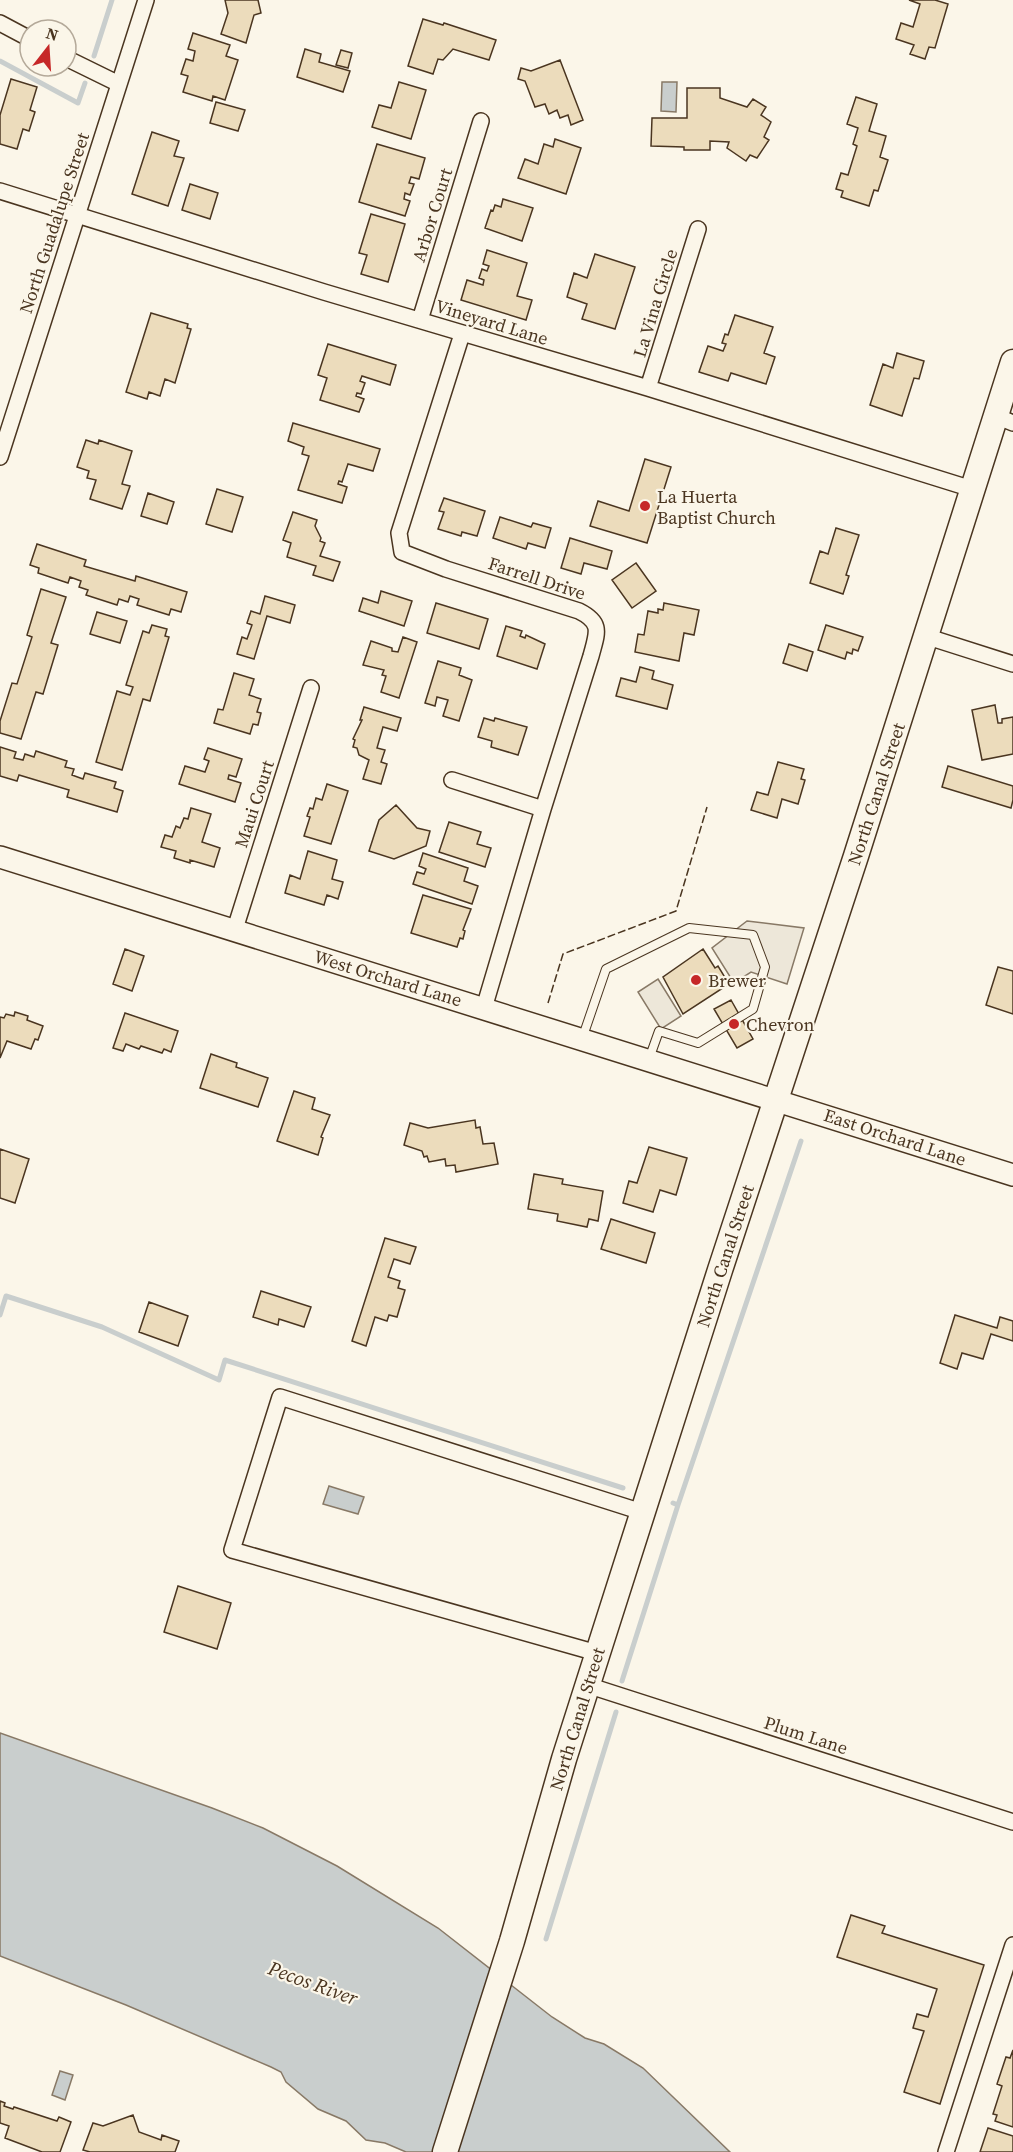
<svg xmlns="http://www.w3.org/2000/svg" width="1013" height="2152" font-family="'Source Serif 4',serif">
	<rect width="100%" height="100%" fill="#fbf6e9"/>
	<!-- parking -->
	<path fill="#ede7d9" stroke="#887966" stroke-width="1.5" d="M747,921L804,928L787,984L751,972L734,983L712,948Z
		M658,979L681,1016L661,1029L638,992Z"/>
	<!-- water -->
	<path fill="#c9cecd" stroke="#887966" stroke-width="1.5" d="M662,82H677L676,112L661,111Z
		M329,1486L364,1497L358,1514L323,1504Z
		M0,1733L212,1808L263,1828L337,1866L438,1928L552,2017L585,2038L604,2044L643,2068L730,2152H406L385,2143L366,2140L346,2121L318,2109L286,2082L281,2072L271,2067L126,2005L0,1956Z
		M60,2071L73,2075L65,2100L52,2095Z"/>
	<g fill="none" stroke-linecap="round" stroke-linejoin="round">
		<!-- stream -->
		<path stroke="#c9cecd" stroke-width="5" d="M94,56L112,0
			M0,61L78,103L85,83
			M0,1315L6,1296L102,1327L219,1380L225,1360L623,1488
			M678,1505L801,1141
			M622,1681L678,1505L673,1503
			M546,1939L616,1712"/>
	</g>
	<!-- building -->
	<path fill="#ecdcbc" stroke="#4a3520" stroke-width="1.5" d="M225,0H258L261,13L254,15L246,43L221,34L228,13Z
		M909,0H935L948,4L935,48L929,47L925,59L910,54L914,45L896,39L901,23L913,27L920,4Z
		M423,19L443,25L444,23L496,40L489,60L453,49L443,60L438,59L433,74L408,66Z
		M193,33L230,45L226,56L238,60L225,100L213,96L212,101L183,92L188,76L181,74L186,59L193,61L195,51L188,49Z
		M305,49L321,54L319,62L350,71L343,92L297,77Z
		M341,50L352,53L348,68L336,65Z
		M560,60L583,120L571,125L568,115L560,118L557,110L549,114L545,104L535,107L525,81L518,79L521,68L531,71Z
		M11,79L37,87L30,110L35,112L29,131L23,129L17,149L0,144V115Z
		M399,82L426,90L411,139L372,127L379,105L391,108Z
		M687,88H720V98L747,107L753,99L766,107L761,115L771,122L764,137L769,140L757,158L750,155L746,161L727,148L729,142L710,141V150H684V147L651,146L652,118H687Z
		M856,97L877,104L869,131L886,136L880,157L888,160L878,191L874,190L869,206L841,197L843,191L836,189L841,173L848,175L857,146L853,144L858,128L847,124Z
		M216,102L245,110L238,131L210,123Z
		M152,132L179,141L174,156L184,158L168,206L132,194Z
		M555,139L581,148L566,194L518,178L525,159L538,164L544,144L553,147Z
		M377,144L425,158L419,179L411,177L409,183L414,184L410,195L405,193L404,199L410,201L405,216L359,202Z
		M190,184L218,193L210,219L182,210Z
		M503,199L533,208L522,241L485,228L491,210L493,211L495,205L501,207Z
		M371,214L405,224L388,282L361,274L367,255L359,253Z
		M487,250L527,263L517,296L532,300L526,320L461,300L467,280L483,285L484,280L479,278L482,269L487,271L489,266L483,264Z
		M595,254L635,267L615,329L582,319L587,304L567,297L574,273L587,278Z
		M151,313L188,324L187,328L191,329L175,383L165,379L160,396L149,392L147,399L126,392Z
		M735,315L773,327L764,353L775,357L766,384L731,373L728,381L699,372L708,346L723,351L726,344L722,343L725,334L728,335Z
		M328,344L396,365L390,385L362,376L360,381L365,383L361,394L357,393L356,396L364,399L359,412L320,400L327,378L318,375Z
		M897,353L924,361L919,379L914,378L902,416L870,405L883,364L893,368Z
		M293,423L380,449L373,471L348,464L342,482L339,481L338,484L347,487L342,503L298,490L309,456L302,454L304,447L288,441Z
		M86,440L98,444L99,440L132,451L122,484L130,486L122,509L90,499L96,480L87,478L89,471L77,467Z
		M645,459L671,467L647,543L590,526L598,501L629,511Z
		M217,489L243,497L232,532L206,524Z
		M148,493L174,502L167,524L141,516Z
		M444,498L485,511L477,536L462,532L461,536L438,529L444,512L439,511Z
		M293,512L317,520L315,526L321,538L320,541L325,543L320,556L340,562L333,581L313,575L316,566L287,557L291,543L283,540Z
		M500,517L531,527L533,523L551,528L545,548L528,543L526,549L493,538Z
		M836,528L859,535L846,575L849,576L843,594L810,583L820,551L828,554Z
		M570,538L612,551L607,569L584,563L581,574L561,568Z
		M37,544L86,560L84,566L135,581L136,576L187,592L181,612L171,609L169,615L137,605L139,599L130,596L128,602L119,599L117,605L86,595L88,590L79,587L81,581L70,577L68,583L38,573L39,568L30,565Z
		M636,563L656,591L632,608L612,580Z
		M41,589L66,597L51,643L58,645L43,694L36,692L21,739L0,733V721L12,683L17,684L32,637L27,635Z
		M381,591L412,601L404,626L359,611L363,598L378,603Z
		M265,596L295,605L290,623L267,616L254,659L237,654L242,637L247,639L252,625L247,623L251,611L260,614Z
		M436,603L488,619L479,649L427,633Z
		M664,603L699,610L694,635L684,633L679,661L635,652L638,634L644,635L648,611L658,613V609L663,610Z
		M97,612L127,621L120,643L90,634Z
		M152,625L167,629L165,636L169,637L150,701L143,699L122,770L96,762L117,691L130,695L133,687L126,685L143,631L149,633Z
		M826,625L863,637L858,651L853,649L852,654L847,652L845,659L818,650Z
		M506,626L522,631L520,636L525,638L526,635L545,644L537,669L497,656Z
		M403,637L417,642L399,698L381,692L386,676L382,675L384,670L363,665L371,641L392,648V651L398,652Z
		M789,644L813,652L807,671L783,663Z
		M438,661L461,668L459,675L472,680L459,721L443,716L448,700L437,697L435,706L425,703Z
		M640,667L654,671L652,679L673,685L667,709L616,696L621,678L636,682Z
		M234,673L254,679L249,695L261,699L257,712L261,713L258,725L253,724L250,734L214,723L218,709L223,710Z
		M995,705L998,723H1002V719L1013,717V754L982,760L972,710Z
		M364,707L401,718L397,731L383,727L377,748L385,750L381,762L387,764L381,784L363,779L369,760L359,755L357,748L353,747L355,740L353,739L362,720H360Z
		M484,718L494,721L495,718L527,727L518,755L491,747L492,741L478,737Z
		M0,747L16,752L14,758L23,760L25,754L34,757L36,751L67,761L65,767L74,769L72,775L83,779L85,773L116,782L114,788L123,791L117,812L67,797L69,790L19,775L17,781L0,776Z
		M208,748L242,759L236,777L229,775L228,779L241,783L235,802L179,784L185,766L205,772L209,761L204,759Z
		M778,762L804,769L801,779L805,780L798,804L782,799L777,818L751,810L757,792L768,795Z
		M948,766L1013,786V800L1011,808L942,787Z
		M327,784L348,791L331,844L304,836L310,817L307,816L310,808L313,809L316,798L322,800Z
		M396,805L417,828L430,831L426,846L394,859L369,851L379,820Z
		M191,808L211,814L202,842L220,848L214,867L190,860V863L174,858L176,851L161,847L165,835L172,837L176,826L180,828L184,818L188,819Z
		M449,822L481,832L477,844L491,848L485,867L439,852Z
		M308,851L337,860L332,879L343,882L338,899L327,895L324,905L285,893L290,875L300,879Z
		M423,853L468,868L464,881L478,886L472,904L413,884L417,872L424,874L426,869L419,866Z
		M423,895L471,909L463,930L465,931L463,939L460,938L457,947L411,933Z
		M125,949L144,956L132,991L113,984Z
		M703,949L715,968L718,966L729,984L683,1014L663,977Z
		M998,967L1013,971V1014L986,1005Z
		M731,1000L753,1039L737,1048L714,1009Z
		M15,1012L28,1016L27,1020L43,1026L38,1040L35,1039L31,1049L7,1041L0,1058V1017L4,1018L6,1014L14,1016Z
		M125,1013L178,1031L171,1052L164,1049L162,1053L141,1046L139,1049L126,1044L123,1051L113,1048Z
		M211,1054L237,1063L236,1067L268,1078L258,1107L200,1088Z
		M294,1091L315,1098L312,1109L330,1115L321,1137L323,1138L318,1155L277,1141Z
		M475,1120L476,1128L480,1127L483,1144L494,1143L498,1164L456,1172L455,1165L446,1166L445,1159L429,1162L427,1156L424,1157L422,1151L404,1145L410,1123L428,1128Z
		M649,1147L687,1158L676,1195L660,1190L653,1212L623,1203L629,1181L637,1183Z
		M0,1149L29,1159L15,1203L0,1198Z
		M534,1174L563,1179L562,1184L603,1191L598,1221L589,1219L587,1227L557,1221L558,1214L528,1209Z
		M611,1219L655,1233L646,1263L601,1249Z
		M385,1238L416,1247L410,1264L394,1259L388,1277L400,1281L398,1288L405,1290L397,1317L389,1315L387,1321L375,1317L366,1346L352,1341Z
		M261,1291L311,1307L304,1327L279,1319L278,1325L253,1317Z
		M149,1302L188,1316L178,1346L139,1332Z
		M955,1315L997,1328L1000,1317L1013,1321V1341L991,1334L983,1359L962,1353L957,1369L940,1363Z
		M178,1586L231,1603L217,1649L164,1632Z
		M851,1915L885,1926L882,1933L984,1965L940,2104L904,2092L924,2031L913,2028L917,2014L928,2017L937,1989L837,1957Z
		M1013,2050V2127L995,2121L997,2115L993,2114L1002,2086L997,2084L1006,2057L1010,2058Z
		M0,2101L5,2103L4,2106L13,2109L14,2107L57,2121L59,2117L71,2122L60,2152H42L5,2138L9,2126L0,2123Z
		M133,2115L139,2132L161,2140L162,2135L179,2141L175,2152H90L83,2150L93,2123L103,2126Z
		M988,2128L1013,2136V2152H980Z"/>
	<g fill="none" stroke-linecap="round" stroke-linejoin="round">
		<defs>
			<path id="lane" d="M582,1039L606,969L689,928L753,935L765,967L753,1009L698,1043L659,1031L649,1059"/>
			<path id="street" d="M0,23L30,39
				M66,58L119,84
				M0,191L324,292L648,388L972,489
				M420,320L481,121
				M462,334L399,533L402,552L446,569L579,611C603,623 597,633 591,656L543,809L484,1008
				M648,388L698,229
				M996,416L1013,423
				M0,457L146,0
				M925,636L1013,664
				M452,780L543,809
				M234,932L311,688
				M597,1653L232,1550L280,1397L642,1512
				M587,1685L1013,1822
				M946,2152L1013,1945"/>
			<path id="secondary" d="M0,857L1013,1175"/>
			<path id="primary" d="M445,2152L512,1941L564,1759L720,1270L856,856L1013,362"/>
		</defs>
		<!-- lane casing -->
		<use href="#lane" stroke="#4a3520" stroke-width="10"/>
		<!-- street casing -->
		<use href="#street" stroke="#4a3520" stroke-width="18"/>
		<!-- secondary casing -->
		<use href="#secondary" stroke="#4a3520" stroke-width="24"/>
		<!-- primary casing -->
		<use href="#primary" stroke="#4a3520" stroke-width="27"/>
		<!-- lane -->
		<use href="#lane" stroke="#fbf6e9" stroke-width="8"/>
		<!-- street -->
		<use href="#street" stroke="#fbf6e9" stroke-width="15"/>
		<!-- secondary -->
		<use href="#secondary" stroke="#fbf6e9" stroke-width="21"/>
		<!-- primary -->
		<use href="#primary" stroke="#fbf6e9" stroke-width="24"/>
		<!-- fence -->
		<path stroke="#4a3520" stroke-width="1.5" stroke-dasharray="8 3" stroke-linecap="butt" d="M548,1003L563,954L676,911L707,807"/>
	</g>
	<!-- markers -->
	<g fill="#c62828" stroke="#fbf6e9" stroke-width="2">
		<circle cx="645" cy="506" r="6"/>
		<circle cx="696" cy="980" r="6"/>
		<circle cx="734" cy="1024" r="6"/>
	</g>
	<g text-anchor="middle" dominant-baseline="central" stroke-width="4.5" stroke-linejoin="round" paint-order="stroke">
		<!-- street labels -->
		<g font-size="18" fill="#4a3520" stroke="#fbf6e9">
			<text transform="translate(432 215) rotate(-73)">Arbor Court</text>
			<text transform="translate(54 223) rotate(-72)">North Guadalupe Street</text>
			<text transform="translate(655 303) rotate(-73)">La Vina Circle</text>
			<text transform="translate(492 322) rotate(17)">Vineyard Lane</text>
			<text transform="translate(537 578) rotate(18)">Farrell Drive</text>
			<text transform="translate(876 794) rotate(-72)">North Canal Street</text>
			<text transform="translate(254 804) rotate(-72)">Maui Court</text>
			<text transform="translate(388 978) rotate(17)">West Orchard Lane</text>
			<text transform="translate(895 1137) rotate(18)">East Orchard Lane</text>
			<text transform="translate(725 1256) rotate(-72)">North Canal Street</text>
			<text transform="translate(577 1719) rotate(-73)">North Canal Street</text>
			<text transform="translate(806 1735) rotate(18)">Plum Lane</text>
		</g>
		<!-- poi labels -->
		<g font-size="18" fill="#4a3520" stroke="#fbf6e9" text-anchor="start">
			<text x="657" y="496">La Huerta<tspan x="657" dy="21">Baptist Church</tspan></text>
			<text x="708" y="980">Brewer</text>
			<text x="746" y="1024">Chevron</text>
		</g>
		<!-- water labels -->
		<g font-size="20" font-style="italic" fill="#4a3520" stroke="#fbf6e9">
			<text transform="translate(313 1983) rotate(20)">Pecos River</text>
		</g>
	</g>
	<!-- north arrow -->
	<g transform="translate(48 48) rotate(17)"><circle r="28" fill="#fbf6e9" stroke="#b4a999" stroke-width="1.5"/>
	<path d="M0-4.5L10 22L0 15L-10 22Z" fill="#c62828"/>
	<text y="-9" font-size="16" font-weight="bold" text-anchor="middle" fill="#4a3520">N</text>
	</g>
</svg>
